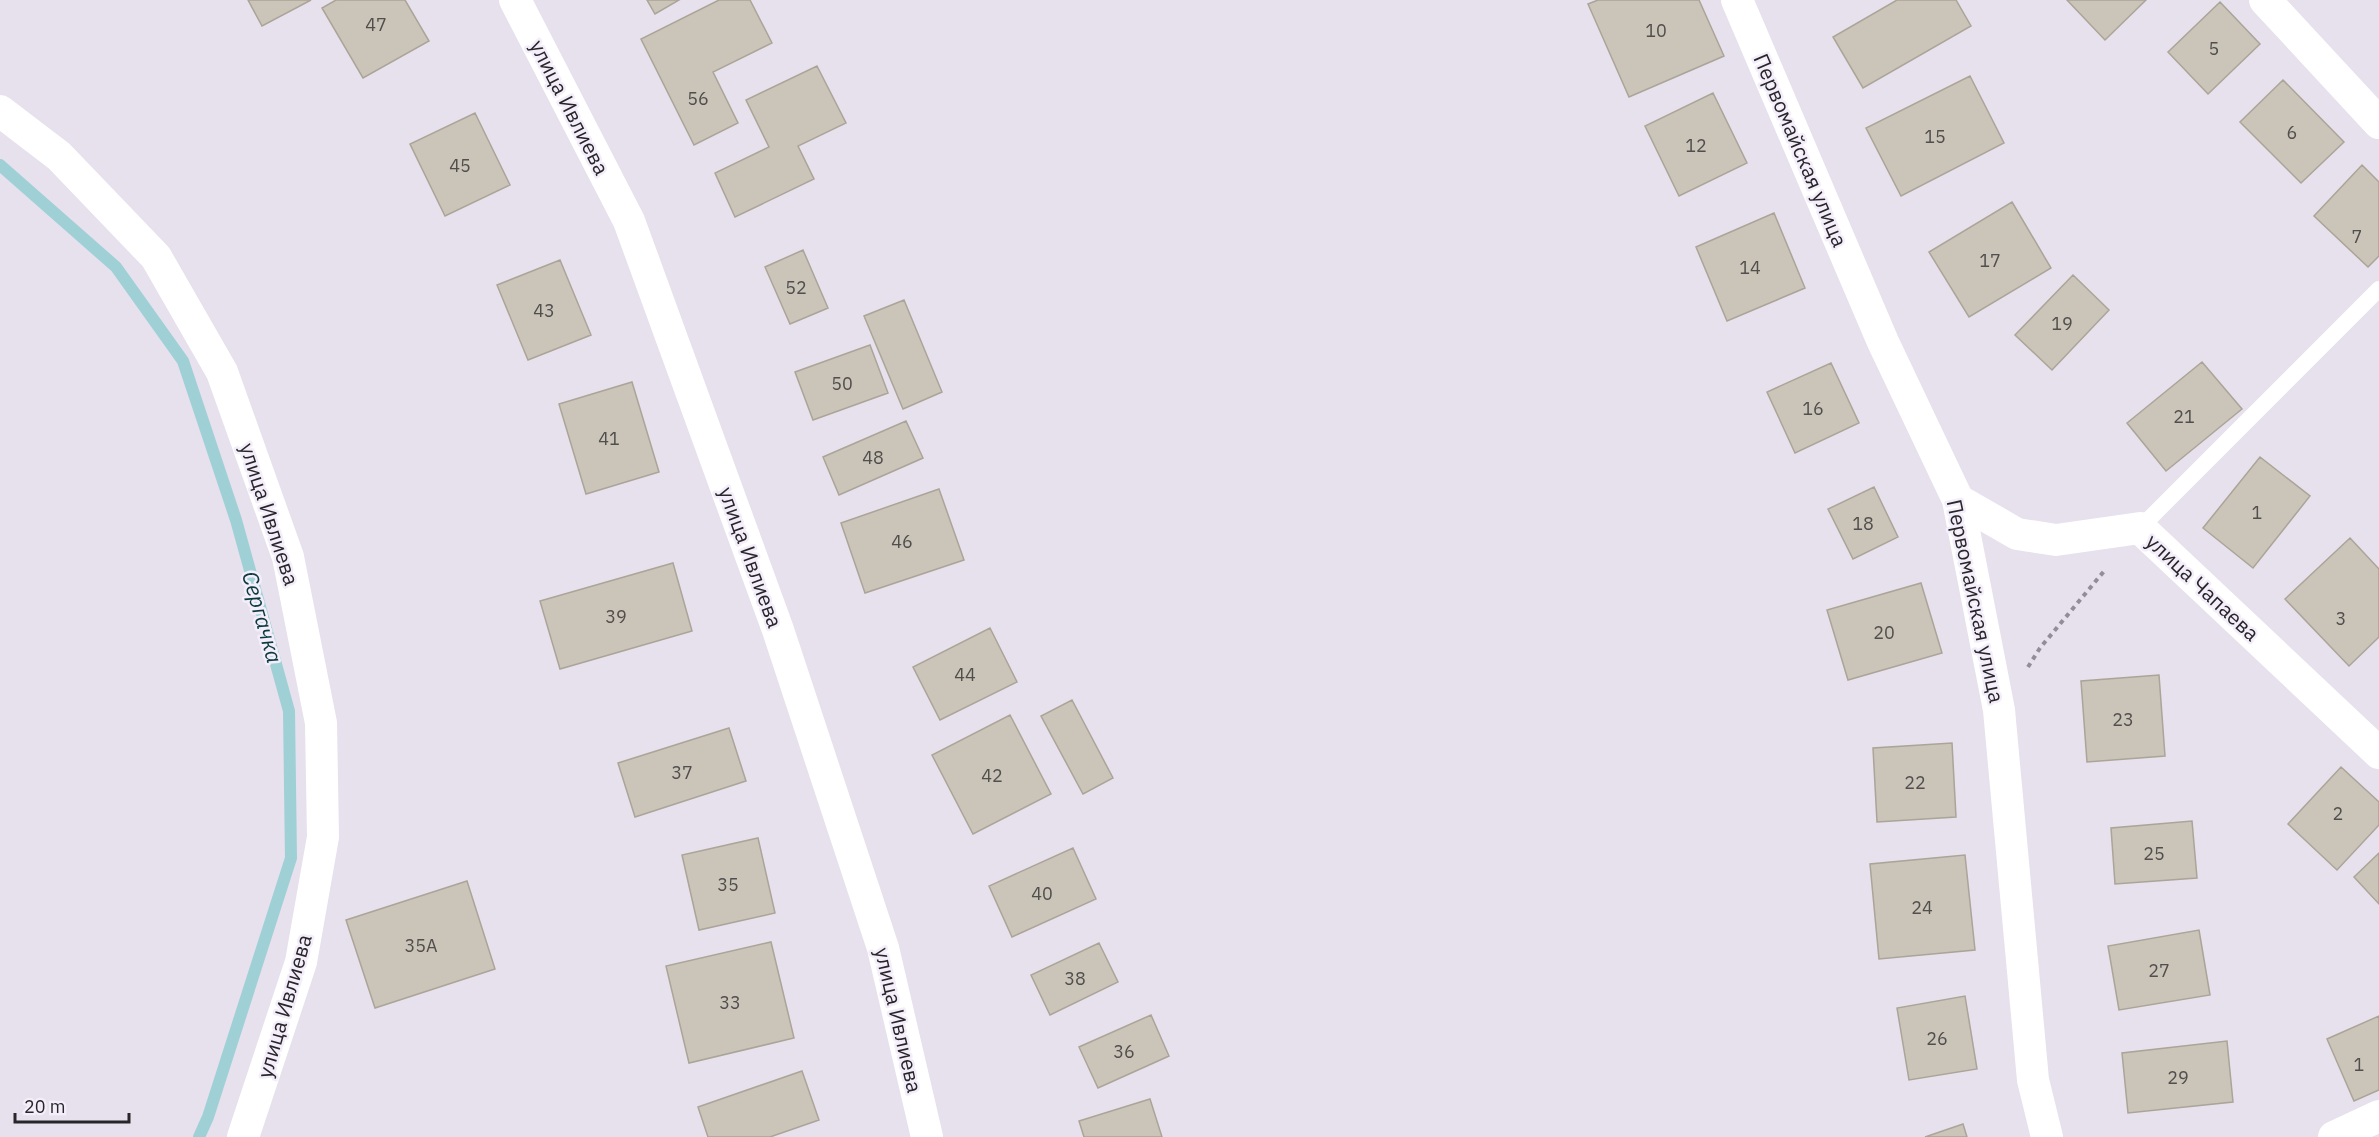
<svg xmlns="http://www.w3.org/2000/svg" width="2379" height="1137" font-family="'IBM Plex Sans',sans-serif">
	<rect width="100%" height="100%" fill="#e7e0ed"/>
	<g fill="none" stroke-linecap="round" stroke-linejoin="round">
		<!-- stream -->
		<path stroke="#9ed0d6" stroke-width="12" d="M0,165L116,267L183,361L236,520L289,711L291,858L208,1117L199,1137"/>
	</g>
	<!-- building -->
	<path fill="#cbc4b8" stroke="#aba498" stroke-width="1.5" d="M248,0H311L262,26Z
		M336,0H405L429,41L363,78L322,8Z
		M647,0H679L655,14Z
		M719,0H750L772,43L713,72L738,123L694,145L641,39Z
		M1598,0H1699L1724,56L1629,97L1588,4Z
		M1897,0H1956L1971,26L1863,88L1833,37Z
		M2067,0H2146L2105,40Z
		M2220,2L2260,44L2208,94L2168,52Z
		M817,66L846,123L798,146L814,179L735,217L715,173L769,147L746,100Z
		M1970,76L2004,143L1901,196L1866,128Z
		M2283,80L2344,142L2301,183L2240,122Z
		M1713,93L1747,163L1679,196L1645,126Z
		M475,113L510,185L445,216L410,144Z
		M2362,165L2379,182V256L2368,267L2314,216Z
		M2012,202L2051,268L1969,317L1929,252Z
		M1774,213L1805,288L1727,321L1696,247Z
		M803,250L828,308L790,324L765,267Z
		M560,260L591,335L528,360L497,285Z
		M2073,275L2109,310L2052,370L2015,335Z
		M904,300L942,392L903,409L864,316Z
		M870,345L888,393L813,420L795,372Z
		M2202,362L2242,409L2166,471L2127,423Z
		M1831,363L1859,423L1795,453L1767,392Z
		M632,382L659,472L586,494L559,404Z
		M906,421L923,458L839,495L823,457Z
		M2260,457L2310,496L2253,568L2203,528Z
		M1874,487L1898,537L1853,559L1828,509Z
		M939,489L964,560L865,593L841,523Z
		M2350,538L2379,569V637L2349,666L2285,599Z
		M673,563L692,631L560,669L540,601Z
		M1921,583L1942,653L1848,680L1827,610Z
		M990,628L1017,682L940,720L913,667Z
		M2159,675L2165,756L2087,762L2081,681Z
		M1072,700L1113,778L1083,794L1041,716Z
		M1010,715L1051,794L973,834L932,755Z
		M729,728L746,781L635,817L618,763Z
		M1952,743L1956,817L1877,822L1873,748Z
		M2341,767L2379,802V825L2337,870L2288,824Z
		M2192,821L2197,878L2115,884L2111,828Z
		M758,838L775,913L699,930L682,855Z
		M1073,848L1096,899L1012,937L989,886Z
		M2379,853V904L2354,877Z
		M1965,855L1975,950L1879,959L1870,864Z
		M467,881L495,969L375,1008L346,920Z
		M2199,930L2210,995L2119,1010L2108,946Z
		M771,942L794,1038L689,1063L666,966Z
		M1099,943L1118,982L1050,1015L1031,975Z
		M1965,996L1977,1069L1909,1080L1897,1008Z
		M1151,1015L1169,1056L1098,1088L1079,1047Z
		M2379,1016V1090L2354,1101L2327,1039Z
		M2227,1041L2233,1102L2128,1113L2122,1053Z
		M802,1071L819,1120L770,1137H708L698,1107Z
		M1150,1099L1162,1137H1084L1079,1121Z
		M1963,1124L1967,1137H1925Z"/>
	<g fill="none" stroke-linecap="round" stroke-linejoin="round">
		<!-- path -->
		<path stroke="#928d96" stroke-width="4" stroke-dasharray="4.5 4.5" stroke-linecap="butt" d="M2028,667L2040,648L2105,570"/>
		<!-- service -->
		<path stroke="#fff" stroke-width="16" d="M2140,528L2379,289"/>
		<!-- minor -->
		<path stroke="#fff" stroke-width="32" d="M515,0L629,221L778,630L883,948L927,1137
			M1737,0L1883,342L1958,500L1999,710L2033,1080L2047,1137
			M2265,0L2379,123
			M0,111L59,156L156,257L222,372L288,557L321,723L323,837L301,962L243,1137
			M1958,500L2017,534L2056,540L2140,528L2379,753
			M2334,1137L2379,1116"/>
	</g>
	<g text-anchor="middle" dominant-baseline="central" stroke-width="5" stroke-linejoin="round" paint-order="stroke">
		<!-- number labels -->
		<g font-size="18" fill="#514e4e">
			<text x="376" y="24">47</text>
			<text x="1656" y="30">10</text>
			<text x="2214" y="48">5</text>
			<text x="698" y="98">56</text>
			<text x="2292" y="132">6</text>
			<text x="1935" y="136">15</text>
			<text x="1696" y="145">12</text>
			<text x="460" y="165">45</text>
			<text x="2357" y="236">7</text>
			<text x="1990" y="260">17</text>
			<text x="1750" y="267">14</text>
			<text x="796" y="287">52</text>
			<text x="544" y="310">43</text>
			<text x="2062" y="323">19</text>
			<text x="842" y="383">50</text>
			<text x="1813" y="408">16</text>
			<text x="2184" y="416">21</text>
			<text x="609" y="438">41</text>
			<text x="873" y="457">48</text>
			<text x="2257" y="512">1</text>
			<text x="1863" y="523">18</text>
			<text x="902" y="541">46</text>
			<text x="616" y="616">39</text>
			<text x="2341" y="618">3</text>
			<text x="1884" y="632">20</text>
			<text x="965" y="674">44</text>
			<text x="2123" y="719">23</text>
			<text x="682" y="772">37</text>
			<text x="992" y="775">42</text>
			<text x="1915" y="782">22</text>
			<text x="2338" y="813">2</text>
			<text x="2154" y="853">25</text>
			<text x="728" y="884">35</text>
			<text x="1042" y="893">40</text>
			<text x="1922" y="907">24</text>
			<text x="421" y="945">35А</text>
			<text x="2159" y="970">27</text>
			<text x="1075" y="978">38</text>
			<text x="730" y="1002">33</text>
			<text x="1937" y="1038">26</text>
			<text x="1124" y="1051">36</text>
			<text x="2359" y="1064">1</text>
			<text x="2178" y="1077">29</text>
		</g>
		<!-- street labels -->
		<g font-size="21" fill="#28262b" stroke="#f4eefa">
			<text transform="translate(570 107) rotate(63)">улица Ивлиева</text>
			<text transform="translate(1801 150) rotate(67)">Первомайская улица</text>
			<text transform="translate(270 514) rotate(72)">улица Ивлиева</text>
			<text transform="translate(751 557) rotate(70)">улица Ивлиева</text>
			<text transform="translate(2203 587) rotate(43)">улица Чапаева</text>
			<text transform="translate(1976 601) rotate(78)">Первомайская улица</text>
			<text transform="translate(284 1006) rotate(-74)">улица Ивлиева</text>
			<text transform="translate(899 1020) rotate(77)">улица Ивлиева</text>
		</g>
		<!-- water labels -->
		<g font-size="22" font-style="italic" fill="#0b3b40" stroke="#f4eefa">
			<text transform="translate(263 617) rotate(74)">Сергачка</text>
		</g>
	</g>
	<!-- scale -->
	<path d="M15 1113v9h114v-9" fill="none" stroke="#28262b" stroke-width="3"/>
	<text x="24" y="1113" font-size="18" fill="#28262b" stroke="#f4eefa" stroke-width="4.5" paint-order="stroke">20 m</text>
</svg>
